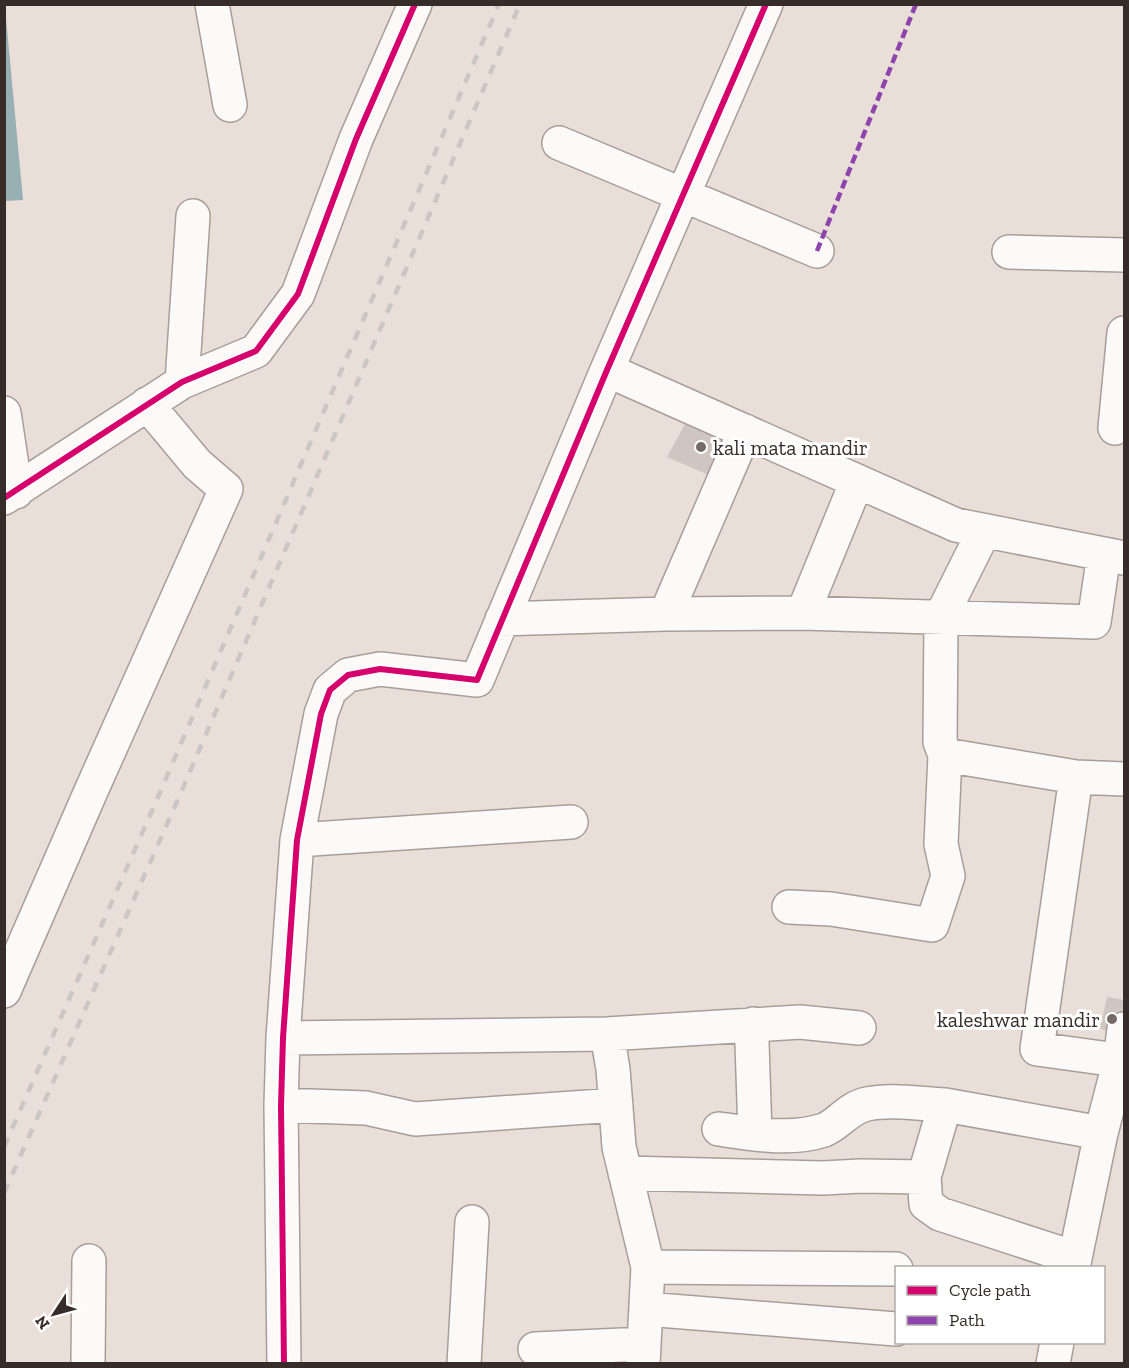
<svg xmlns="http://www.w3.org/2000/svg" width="1129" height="1368" font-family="'Zilla Slab',serif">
	<rect width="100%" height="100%" fill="#eaded8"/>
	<!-- water -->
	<path fill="#97b0b4" d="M5,7L23,200L5,201H4Z"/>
	<!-- building -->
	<path fill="#cfc6c1" d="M690,415L735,436L711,476L667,457Z
		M1107,997L1124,1000L1120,1034L1100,1029Z"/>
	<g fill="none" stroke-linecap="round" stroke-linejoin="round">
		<defs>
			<path id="minor" d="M212,4L230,105
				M559,143L817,251
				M1009,252L1124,255
				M607,370L956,525L1124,558
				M182,382L193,216
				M4,413L16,492
				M1115,428L1124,333
				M4,498L182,382L256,351L298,294L356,139L415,4
				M803,613L857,481
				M666,614L745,431
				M502,619L666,614L803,613L1094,622L1104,554
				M945,755L1076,777L1124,779
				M1076,777L1037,1049L1124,1061
				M297,840L571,822
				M789,907L831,909L932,925L948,876L941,844L945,755L940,742L941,617L984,531
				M4,991L91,791L226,489L197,464L147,404
				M753,1024L752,1043L755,1134
				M607,1034L613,1069L619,1147L648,1267L643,1364
				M283,1038L607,1034L800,1022L859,1028
				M281,1105L366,1108L415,1119L616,1105
				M945,1105L1101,1133
				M719,1129C752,1134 791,1141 824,1130C839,1124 848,1108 867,1104C891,1099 920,1104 945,1105L924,1177L926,1204L940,1214L1075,1258
				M625,1173L823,1178L861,1176L924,1177
				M648,1267L896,1269
				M1073,1268L1101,1133L1120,1060L1124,1029
				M646,1309L896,1329
				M535,1349L644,1344
				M88,1364L89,1261
				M284,1364L281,1105L283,1038L297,840L321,714L330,690L348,675L380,669L477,680L607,370L766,4
				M464,1364L472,1222
				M1053,1364L1057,1342"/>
		</defs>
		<!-- minor casing -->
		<use href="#minor" stroke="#a79e9a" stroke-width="36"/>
		<!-- minor -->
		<use href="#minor" stroke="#fcfaf9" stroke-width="33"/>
		<!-- rail -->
		<path stroke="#cac6c5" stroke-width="4.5" stroke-dasharray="10 10" stroke-linecap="butt" d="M4,1147L158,797L499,4
			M4,1193L179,797L520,4"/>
		<!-- quiet -->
		<path stroke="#8e44ad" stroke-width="4.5" stroke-dasharray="9 4.5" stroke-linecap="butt" d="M817,251L916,4"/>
		<defs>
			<path id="cycleway" d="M4,498L182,382L256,351L298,294L356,139L415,4
				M284,1364L281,1105L283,1038L297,840L321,714L330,690L348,675L380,669L477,680L607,370L766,4"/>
		</defs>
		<!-- cycleway casing -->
		<use href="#cycleway" stroke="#fff" stroke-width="10"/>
		<!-- cycleway -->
		<use href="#cycleway" stroke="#d6006c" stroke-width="6"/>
	</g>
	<!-- markers -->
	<g fill="#756b67" stroke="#fff" stroke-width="2">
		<circle cx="701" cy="447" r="6"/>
		<circle cx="1112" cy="1019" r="6"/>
	</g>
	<g text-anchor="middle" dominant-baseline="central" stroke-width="6" stroke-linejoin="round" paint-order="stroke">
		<!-- poi labels -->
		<g font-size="21" fill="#362d2a" stroke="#fff" text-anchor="start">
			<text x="713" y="447">kali mata mandir</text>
			<text x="1100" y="1019" text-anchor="end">kaleshwar mandir</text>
		</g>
	</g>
	<!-- border -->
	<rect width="1129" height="1368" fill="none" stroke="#362d2a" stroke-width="12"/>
	<!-- legend -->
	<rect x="895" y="1266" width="210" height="78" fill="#ffffff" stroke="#afabaa" stroke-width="1.5"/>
	<rect x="907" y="1286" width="30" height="9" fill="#d6006c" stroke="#afabaa" stroke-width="1.5"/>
	<text x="949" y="1296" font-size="18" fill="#362d2a">Cycle path</text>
	<rect x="907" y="1316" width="30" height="9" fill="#8e44ad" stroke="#afabaa" stroke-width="1.5"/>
	<text x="949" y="1326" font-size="18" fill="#362d2a">Path</text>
	<!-- north arrow -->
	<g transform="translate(54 1314) rotate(234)" stroke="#ffffff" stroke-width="4.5" paint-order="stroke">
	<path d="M0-4.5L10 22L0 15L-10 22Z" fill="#362d2a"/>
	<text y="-9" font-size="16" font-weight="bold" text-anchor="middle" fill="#362d2a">N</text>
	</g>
</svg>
